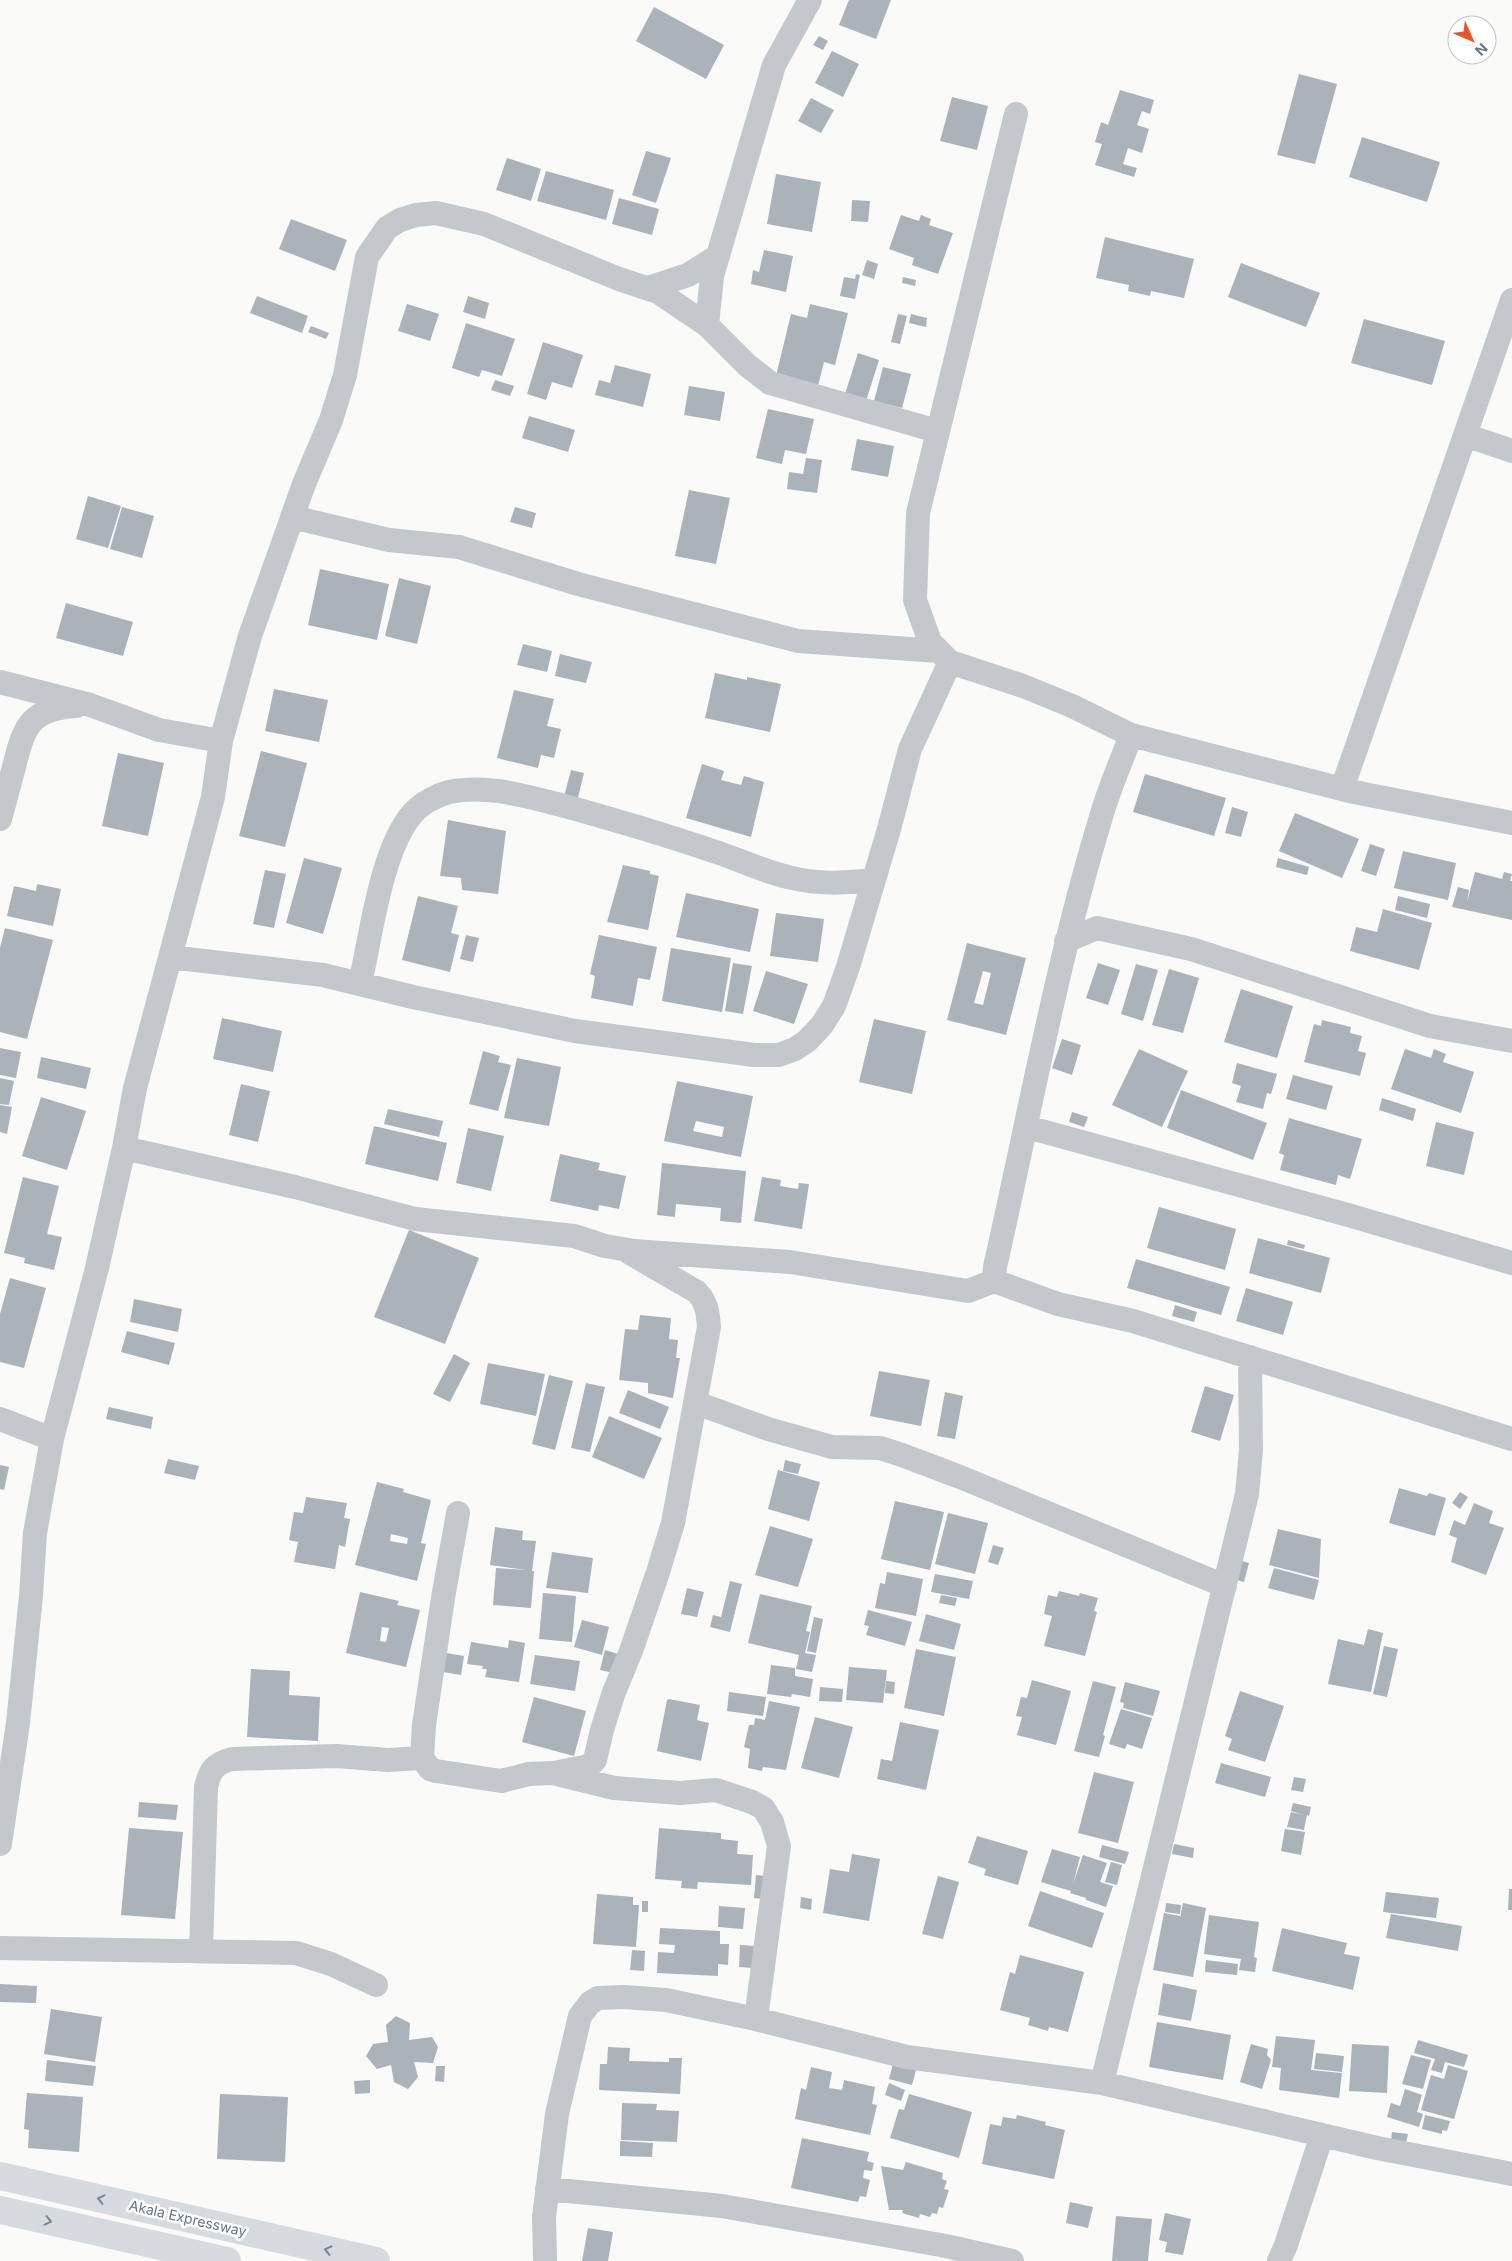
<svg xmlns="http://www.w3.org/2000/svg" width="1512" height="2261" font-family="Inter,sans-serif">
	<rect width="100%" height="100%" fill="#fafaf8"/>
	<!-- building -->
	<path fill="#aab3b9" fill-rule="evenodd" d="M849,0H891L876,39L839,25Z
		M654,7L724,45L706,79L636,41Z
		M819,36L828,41L823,50L813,45Z
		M832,51L859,64L843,97L815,83Z
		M1299,74L1337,84L1315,164L1277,155Z
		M1120,90L1154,100L1150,114L1142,111L1137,125L1149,129L1142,153L1128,148L1123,164L1137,168L1134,177L1095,165L1102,144L1095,142L1101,122L1108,125Z
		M952,97L988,106L977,150L940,141Z
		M811,98L834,110L821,133L798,121Z
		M1362,137L1440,162L1427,202L1349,177Z
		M646,151L671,158L656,203L632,195Z
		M507,158L541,169L531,201L496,190Z
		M546,171L614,190L606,220L537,201Z
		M776,174L821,182L812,232L767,224Z
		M619,198L659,209L652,235L612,224Z
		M852,200L870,201L868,222L851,221Z
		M901,215L919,221L921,215L931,219L929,225L953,233L938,274L912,265L914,258L889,249Z
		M291,219L347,240L335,271L279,249Z
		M1105,237L1194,259L1184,298L1151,291L1150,296L1128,291L1129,285L1096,278Z
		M764,250L793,256L786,292L751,284L753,270L759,272Z
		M867,260L878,264L874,279L862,275Z
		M1241,263L1320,293L1306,327L1228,297Z
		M856,274L860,275L855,299L840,296L844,277L855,279Z
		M903,277L916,280L915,286L902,283Z
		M257,296L308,316L302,333L250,313Z
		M468,296L489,303L485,319L463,312Z
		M407,304L439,314L430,341L398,331Z
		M810,304L848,313L835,365L824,362L818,386L776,376L791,314L807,318Z
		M898,314L907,316L900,344L891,342Z
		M911,314L927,318L926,327L909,323Z
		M1364,319L1445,341L1432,385L1351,363Z
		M466,323L515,339L502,376L482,370L479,377L452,368Z
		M311,326L329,333L326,339L308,332Z
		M543,342L583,355L572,388L552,382L546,400L527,394Z
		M858,353L879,360L866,401L845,394Z
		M615,365L651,374L643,407L595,395L599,380L610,383Z
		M883,367L911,374L902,408L874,401Z
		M495,380L514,386L510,396L491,390Z
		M689,386L725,392L720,421L684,415Z
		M768,409L814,419L806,454L785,450L782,464L756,458Z
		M529,416L575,430L568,452L522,438Z
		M857,439L894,446L888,477L851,470Z
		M806,458L822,460L817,493L787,489L789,472L803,474Z
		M689,490L730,498L716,564L675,556Z
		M88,496L121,506L108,548L76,539Z
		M122,507L154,516L142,558L110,549Z
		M515,507L536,513L532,528L510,522Z
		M320,569L389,584L377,640L308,625Z
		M399,578L431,586L417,644L385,636Z
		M66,603L133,622L123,656L56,638Z
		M523,644L552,651L547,672L517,665Z
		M560,654L592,662L586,683L555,676Z
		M715,673L747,680V677L781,684L770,732L705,718Z
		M274,689L328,700L319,742L265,731Z
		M514,690L554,699L547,726L561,729L554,758L541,755L538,768L497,758Z
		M261,751L307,763L285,847L239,836Z
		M118,753L164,763L148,836L102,826Z
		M702,764L724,771L721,780L741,785L744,776L764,782L751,837L686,818Z
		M571,770L584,773L577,801L564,797Z
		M1145,774L1226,798L1214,836L1133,812Z
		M1232,807L1248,812L1241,837L1225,833Z
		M1295,813L1359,839L1342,878L1279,851Z
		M448,820L506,831L498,894L462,890L461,878L440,876Z
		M1370,844L1385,849L1376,876L1361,871Z
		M1403,851L1456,863L1448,900L1394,888Z
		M304,858L342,868L323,934L286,923Z
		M1278,858L1309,867L1307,875L1276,867Z
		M623,865L650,871V874L659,876L648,930L607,922Z
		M265,870L286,874L274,928L253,924Z
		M1475,872L1502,879L1504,872L1512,874L1510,881H1512V920L1452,907L1458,887L1469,890L1467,902Z
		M37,884L61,889L53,926L7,916L14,886L36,891Z
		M686,893L759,909L750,952L676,937Z
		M418,896L458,906L451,933L459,935L450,972L402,960Z
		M1398,896L1430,904L1427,918L1395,910Z
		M1383,909L1432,923L1419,970L1350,951L1356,927L1377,932Z
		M776,913L824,919L818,962L770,956Z
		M5,928L53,940L27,1039L0,1032V948Z
		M466,935L479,938L473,962L460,959Z
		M599,935L657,947L650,980L638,978L633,1006L591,998L595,976L590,974Z
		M967,943L1026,958L1006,1035L947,1020ZM983,971L991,973L983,1005L974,1003Z
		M671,948L731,958L722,1012L662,1001Z
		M733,963L752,966L743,1014L725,1011Z
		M1098,963L1120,970L1108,1005L1086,998Z
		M1136,964L1158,970L1143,1021L1121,1014Z
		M1169,969L1199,978L1183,1033L1152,1025Z
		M766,971L808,984L794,1024L753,1011Z
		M1241,989L1293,1006L1277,1058L1224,1042Z
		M222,1018L282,1031L273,1072L213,1059Z
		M874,1019L926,1031L912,1094L859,1082Z
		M1322,1020L1351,1027L1350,1033L1362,1036L1358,1051L1366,1053L1360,1076L1304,1062L1314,1024L1321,1026Z
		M1062,1039L1081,1045L1072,1075L1052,1068Z
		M0,1048L21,1052L16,1078L0,1075Z
		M1139,1049L1188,1071L1162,1127L1112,1105Z
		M1405,1049L1431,1058L1434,1049L1446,1054L1443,1062L1474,1072L1461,1113L1391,1089Z
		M483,1051L500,1056L498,1062L511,1065L498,1111L469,1104Z
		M41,1057L91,1068L86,1089L37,1078Z
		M517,1058L561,1067L549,1126L504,1118Z
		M1237,1063L1277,1074L1271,1094L1267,1093L1263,1109L1236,1102L1241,1086L1232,1083Z
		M1293,1075L1333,1086L1326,1110L1286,1099Z
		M0,1078L14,1081L9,1105L0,1104Z
		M677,1081L753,1096L741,1157L664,1141ZM696,1121L724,1127L722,1137L693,1131Z
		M241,1084L270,1091L258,1142L229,1135Z
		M1181,1090L1267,1123L1253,1160L1167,1128Z
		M41,1097L86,1111L67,1170L22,1156Z
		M1382,1098L1416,1109L1413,1121L1379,1110Z
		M0,1105L12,1107L7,1134L0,1132Z
		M388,1109L443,1121L439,1137L384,1124Z
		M1072,1112L1088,1117L1084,1127L1069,1122Z
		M1289,1118L1362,1139L1350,1179L1338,1175L1336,1185L1280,1170L1284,1155L1279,1153Z
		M1436,1122L1474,1132L1464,1175L1426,1166Z
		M374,1126L447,1143L438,1181L365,1164Z
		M468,1128L504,1136L491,1191L456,1183Z
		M560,1154L600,1163L598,1170L626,1176L619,1209L599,1205L598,1211L550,1201Z
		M662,1163L746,1171L741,1223L720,1221L721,1208L676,1204L675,1217L657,1215Z
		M23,1177L59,1186L47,1234L62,1237L54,1270L24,1263L25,1258L4,1253Z
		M762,1177L781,1180L780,1186L798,1189L799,1183L809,1184L802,1229L754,1221Z
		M1159,1207L1236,1229L1225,1270L1147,1248Z
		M409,1230L479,1258L445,1344L374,1317Z
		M1258,1238L1330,1258L1321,1293L1249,1273Z
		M1288,1240L1305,1245L1304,1249L1287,1245Z
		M1136,1259L1230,1287L1221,1315L1127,1288Z
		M10,1278L46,1288L24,1368L0,1362V1314Z
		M1246,1288L1293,1302L1283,1335L1236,1321Z
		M134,1299L182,1309L178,1332L130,1322Z
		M1175,1305L1197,1312L1194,1322L1172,1316Z
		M640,1315L671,1318L669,1339L678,1340L676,1358H680L673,1398L648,1393V1383L619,1380L625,1329L638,1330Z
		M127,1331L175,1343L169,1365L121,1352Z
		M454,1354L470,1363L450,1402L433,1394Z
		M488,1363L545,1374L536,1416L480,1404Z
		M879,1371L930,1380L921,1426L870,1416Z
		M549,1375L573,1381L555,1450L532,1444Z
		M586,1383L605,1387L590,1452L571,1448Z
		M1205,1386L1234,1395L1220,1441L1191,1432Z
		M628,1390L669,1407L660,1429L619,1413Z
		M945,1392L963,1396L955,1439L937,1436Z
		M109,1407L153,1417L151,1429L106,1419Z
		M609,1416L662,1438L644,1479L592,1457Z
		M168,1459L199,1466L195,1480L164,1473Z
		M785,1460L801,1464L798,1474L783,1471Z
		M0,1465L9,1467L4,1490L0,1489Z
		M778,1470L820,1482L809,1521L768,1509Z
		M377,1482L404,1489L403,1492L431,1500L421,1543L426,1544L417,1581L355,1565ZM391,1534L408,1538L407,1544L390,1541Z
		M1399,1488L1427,1496L1429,1493L1446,1498L1435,1536L1389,1523Z
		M1460,1492L1468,1497L1460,1509L1452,1503Z
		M306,1497L347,1503L344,1518L350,1519L345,1547L339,1545L335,1569L294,1562L298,1542L289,1540L294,1512L303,1513Z
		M895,1501L944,1512L930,1570L881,1559Z
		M1474,1503L1493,1511L1489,1523L1504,1528L1486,1575L1451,1562L1457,1538L1449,1535L1454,1520L1465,1525Z
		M948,1513L988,1523L975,1574L935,1564Z
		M770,1526L813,1539L798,1587L755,1575Z
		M495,1527L523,1531L522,1540L536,1541L532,1571H534L531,1608L493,1605L496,1568L526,1570L490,1565Z
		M1278,1529L1321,1539L1319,1578L1269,1565Z
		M993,1545L1004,1548L998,1565L988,1562Z
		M552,1552L593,1558L588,1593L546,1588Z
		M1242,1561L1249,1563L1244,1582L1237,1580Z
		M1274,1568L1319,1580L1314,1600L1268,1588Z
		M887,1572L923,1579L916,1616L875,1608L880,1583L885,1584Z
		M935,1574L973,1581L969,1599L931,1592Z
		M730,1581L742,1584L730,1632L710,1627L713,1615L721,1617Z
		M687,1588L704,1592L697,1617L681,1614Z
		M1059,1591L1079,1596L1080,1593L1098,1598L1094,1611L1097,1612L1085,1656L1044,1646L1052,1616L1044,1614L1048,1595L1057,1597Z
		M360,1592L399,1601L397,1605L420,1610L406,1667L346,1653ZM382,1627L389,1628L386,1642L380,1641Z
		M543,1593L576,1596L572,1642L539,1639Z
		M760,1594L812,1606L806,1631L810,1632L804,1657L805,1653L816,1655L812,1672L796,1669L799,1655L748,1643Z
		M941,1595L957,1598L955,1606L939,1603Z
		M868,1610L912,1622L905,1646L866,1635L869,1626L864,1625Z
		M926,1614L961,1624L954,1650L919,1641Z
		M814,1617L823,1619L816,1653L807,1651Z
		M582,1620L609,1627L602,1655L574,1647Z
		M1368,1629L1383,1633L1371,1692L1328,1684L1338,1639L1364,1645Z
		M509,1640L525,1643L519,1682L485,1677L487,1669H482L483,1666L467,1664L471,1642L508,1648Z
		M1384,1646L1398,1649L1387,1697L1373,1694Z
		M916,1649L956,1657L944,1716L904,1708Z
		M605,1650L618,1654L613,1673L600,1670Z
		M446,1653L464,1656L461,1675L443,1672Z
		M535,1655L580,1661L575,1691L530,1684Z
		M771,1665L795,1668V1676L813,1679L810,1697L792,1694L791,1697L767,1694Z
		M849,1667L887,1670L883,1703L846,1700Z
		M251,1669L290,1671L289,1695L320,1697L318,1741L247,1737Z
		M1032,1680L1071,1691L1056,1745L1017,1735L1022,1717L1016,1716L1021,1697L1027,1698Z
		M886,1681L895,1682L894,1694L885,1693Z
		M1093,1681L1116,1687L1103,1735L1105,1736L1099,1757L1074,1751Z
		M1125,1682L1160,1691L1153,1716L1123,1708L1124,1703L1120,1702Z
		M820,1687L843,1689L842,1702L819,1701Z
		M1240,1691L1284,1706L1265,1762L1228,1750L1232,1739L1225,1736Z
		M729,1692L766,1697L763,1716L727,1711Z
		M534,1697L586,1711L574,1756L522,1742Z
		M669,1699L700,1705L697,1720L709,1723L701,1761L657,1751L667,1700Z
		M769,1701L800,1707L786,1770L763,1767L762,1771L748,1768L750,1749L744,1747L749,1725H754L755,1718L765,1720Z
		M1121,1709L1152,1718L1142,1749L1127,1744L1125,1749L1109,1744Z
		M815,1717L853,1727L839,1778L801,1768Z
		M900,1722L939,1730L926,1790L877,1779L881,1759L892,1761Z
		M1221,1763L1271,1777L1265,1797L1215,1783Z
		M1094,1772L1134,1782L1118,1843L1078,1833Z
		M1294,1777L1306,1779L1303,1792L1291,1790Z
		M139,1802L178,1805L176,1820L138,1817Z
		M1293,1803L1311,1807L1309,1816L1307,1815L1304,1830L1287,1827L1291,1812L1304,1815L1291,1811Z
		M129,1828L183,1832L175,1919L121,1915Z
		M659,1828L721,1833V1839L738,1841L737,1854L753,1855L751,1885L698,1882L697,1889L681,1888L682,1881L655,1879Z
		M1285,1829L1305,1832L1301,1855L1281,1851Z
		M977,1836L1028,1851L1018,1885L984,1875L986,1869L968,1863Z
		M1174,1844L1194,1848L1193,1858L1172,1854Z
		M1102,1845L1129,1852L1125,1864L1099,1857Z
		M1052,1849L1080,1857L1073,1884L1083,1855L1107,1863L1100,1882L1113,1886L1106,1907L1086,1900V1898L1070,1893L1071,1891L1041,1882Z
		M852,1854L880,1859L869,1921L823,1913L830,1869L849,1872Z
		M1111,1862L1122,1865L1117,1885L1105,1882Z
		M756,1875L767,1876L765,1899L754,1898Z
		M938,1876L959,1882L943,1939L922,1934Z
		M1509,1889H1512V1910H1508Z
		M1040,1891L1104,1913L1092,1948L1028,1926Z
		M1386,1892L1439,1898L1436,1918L1383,1912Z
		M597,1894L633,1897V1905H639L636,1947L593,1944Z
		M801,1897L812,1899L811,1910L800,1908Z
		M642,1901H648V1912H642Z
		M1166,1903L1181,1905L1180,1914L1165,1912Z
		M1183,1903L1206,1908L1193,1977L1153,1970L1164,1913L1180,1916V1918Z
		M719,1906L745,1908L743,1929L718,1927Z
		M1391,1914L1462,1926L1458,1951L1386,1938Z
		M1209,1915L1259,1922L1254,1957L1257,1958L1255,1972L1239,1970L1241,1959L1204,1954Z
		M660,1928L720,1931V1944H729L728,1965L718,1964V1976L657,1973L658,1952L674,1953L675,1945L659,1944Z
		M1282,1928L1347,1943L1344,1954L1360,1957L1353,1990L1272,1971Z
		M740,1945L756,1946L754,1968L739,1967Z
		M632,1950L645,1951L644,1971L630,1970Z
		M1020,1955L1084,1972L1068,2032L1049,2027L1048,2031L1028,2025L1030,2018L1000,2010L1010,1972L1015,1974Z
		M1206,1960L1238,1964L1237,1975L1205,1972Z
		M1163,1983L1197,1990L1191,2021L1158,2015Z
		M0,1984L37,1986L36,2003L0,2002Z
		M51,2009L102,2017L95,2062L44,2054Z
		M396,2016L410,2023L409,2040L432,2037L438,2047L433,2063L414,2062L418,2077L408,2089L394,2082L391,2065L377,2069L366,2056L373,2044L388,2042L386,2025Z
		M1157,2022L1231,2035L1223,2080L1149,2067Z
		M1276,2036L1315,2040L1311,2070L1342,2073L1339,2098L1279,2090L1281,2068L1272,2067Z
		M1418,2040L1468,2055L1464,2067L1445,2062L1442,2073L1431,2070L1435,2059L1414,2053Z
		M1251,2044L1268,2049L1267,2055L1271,2060L1262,2089L1240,2082Z
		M1352,2044L1389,2046L1387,2093L1349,2091Z
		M608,2047L630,2048L629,2061L669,2062V2058H682L680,2094L599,2090L600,2064H607Z
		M1316,2053L1344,2056L1342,2072L1314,2069Z
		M1411,2055L1431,2060L1423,2089L1402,2084Z
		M47,2060L96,2066L93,2086L45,2081Z
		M893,2064L916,2070L912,2085L889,2079Z
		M1448,2065L1468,2071L1454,2119L1421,2110L1431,2075L1444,2079Z
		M436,2066H445L444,2082L435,2081Z
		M811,2067L832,2072L829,2088L842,2090L844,2080L875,2087L872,2104L877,2105L870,2135L795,2119L801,2088L806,2090Z
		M370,2080V2093L355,2094L354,2081Z
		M889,2083L905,2090L901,2101L885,2095Z
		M1405,2089L1422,2095L1417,2112L1423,2114L1419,2127L1387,2117L1391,2103L1400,2106Z
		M27,2093L83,2097L79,2152L28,2148L29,2130L24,2129Z
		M220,2094L288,2097L285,2162L217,2159Z
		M909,2094L972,2112L959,2158L890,2138L899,2109L904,2110Z
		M622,2103L657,2104L656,2110L679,2111L677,2142L621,2140Z
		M1017,2115L1046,2122L1045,2125L1065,2130L1054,2179L982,2164L990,2124L1001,2126L1003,2117L1016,2119Z
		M1425,2115L1450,2121L1447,2131L1442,2130V2134L1422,2129Z
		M1392,2132L1408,2134L1406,2143L1391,2141Z
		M802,2138L869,2152L867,2161L874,2163L872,2171L864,2170L863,2178L870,2180L866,2197L860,2196L858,2202L791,2188Z
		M620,2141L653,2143L652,2157L620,2156Z
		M906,2162L943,2173L942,2179L947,2181L944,2189L949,2190L943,2208L939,2207L937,2214L932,2213L930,2217L920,2214L919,2218L902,2213L903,2210H889L881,2166L903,2170Z
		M1070,2202L1093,2207L1088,2228L1066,2223Z
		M1165,2213L1191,2219L1183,2255L1165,2252L1167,2242L1159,2240Z
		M1116,2216L1152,2219L1148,2261H1112Z
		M588,2228L613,2232L608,2261H582Z"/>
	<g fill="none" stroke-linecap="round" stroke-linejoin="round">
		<!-- minor -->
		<path stroke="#c3c8cc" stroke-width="24" d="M1016,114L918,513L915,600L930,642L950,662L1023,686L1072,706L1131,735L1354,792L1512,823
			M648,288L688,275L718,256
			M707,325L712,276L774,65L810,0
			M1465,435L1512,451
			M292,517L389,540L459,547L578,584L798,641L938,651
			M0,682L90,705L159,730L221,741
			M1342,789L1512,300
			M0,819C5,802 9,784 14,767C24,726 30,709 76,706
			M1066,941L1097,928L1191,949L1430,1026L1512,1041
			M170,957L323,975L413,997L575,1031L754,1055H779L795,1049L807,1041L822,1025L834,1006L848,967L889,829L910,749L950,662
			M360,984C371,936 381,849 413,813C422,803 437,795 449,792C486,784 525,796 561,805C612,819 663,834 713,851C738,859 762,871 788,877C819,885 842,883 874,880
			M1027,1127L1348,1215L1512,1263
			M124,1148L295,1187L415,1219L574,1236L605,1246L634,1251L790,1262L968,1291L994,1281
			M994,1281L995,1267C1029,1117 1056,965 1101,817C1109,789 1121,762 1131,735
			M994,1281L1058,1304L1133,1321L1512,1439
			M696,1403L768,1429L832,1447L880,1448L902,1455L960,1477L1225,1586
			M0,1419L52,1439
			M458,1513L443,1598L424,1725L422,1758L430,1769L436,1771L501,1781L529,1774L553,1773L614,1788L680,1793L716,1790L752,1802L763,1808L772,1822L779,1846L756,2019
			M559,1772L589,1766L595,1760L602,1730L614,1692L631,1651L658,1572L673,1523L709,1327C708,1313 707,1303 697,1292L630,1253
			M0,1844L18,1723L31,1596L35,1533L52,1439L97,1268L124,1148L135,1088L213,797L221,741L250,636L304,484L331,420L345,375L367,257L387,228L400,220L416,215L436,213L484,224L619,279L658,292L707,325L747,365L770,383L937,431
			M0,1948L296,1953L331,1964L376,1985
			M201,1952L206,1787C210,1770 214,1764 232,1759L337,1756L388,1760L422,1758
			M1102,2083L1247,1494L1251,1450L1250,1357
			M547,2189L722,2206L946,2246L1012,2261
			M545,2261L544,2217L557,2114L580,2016L590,2003L598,1998L624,1997L666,2000L756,2019L907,2057L1102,2083L1377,2148L1512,2174
			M1279,2261L1286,2245L1322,2135"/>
		<!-- major -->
		<path stroke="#d6dbdf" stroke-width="28" d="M0,2176L376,2261
			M0,2210L227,2261"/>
	</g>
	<!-- one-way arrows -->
	<defs><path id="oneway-chevron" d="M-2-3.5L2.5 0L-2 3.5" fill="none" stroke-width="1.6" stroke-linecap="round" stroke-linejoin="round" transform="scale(1.25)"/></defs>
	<g stroke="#768591">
		<use href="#oneway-chevron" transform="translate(101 2199) rotate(-167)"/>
		<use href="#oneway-chevron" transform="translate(48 2221) rotate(13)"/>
		<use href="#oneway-chevron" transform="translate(328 2250) rotate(-167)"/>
	</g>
	<g text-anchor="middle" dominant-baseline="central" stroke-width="5" stroke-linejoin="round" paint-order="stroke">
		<!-- street labels -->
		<g font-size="14" fill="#657683" stroke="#fff">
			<text transform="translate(188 2218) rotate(13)">Akala Expressway</text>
		</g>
	</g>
	<!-- north arrow -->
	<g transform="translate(1472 40) rotate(135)"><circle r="24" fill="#ffffff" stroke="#c1c8cd"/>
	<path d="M0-4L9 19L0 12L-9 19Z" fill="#e4572e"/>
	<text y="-8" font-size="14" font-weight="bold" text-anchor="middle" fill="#657683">N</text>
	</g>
</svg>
